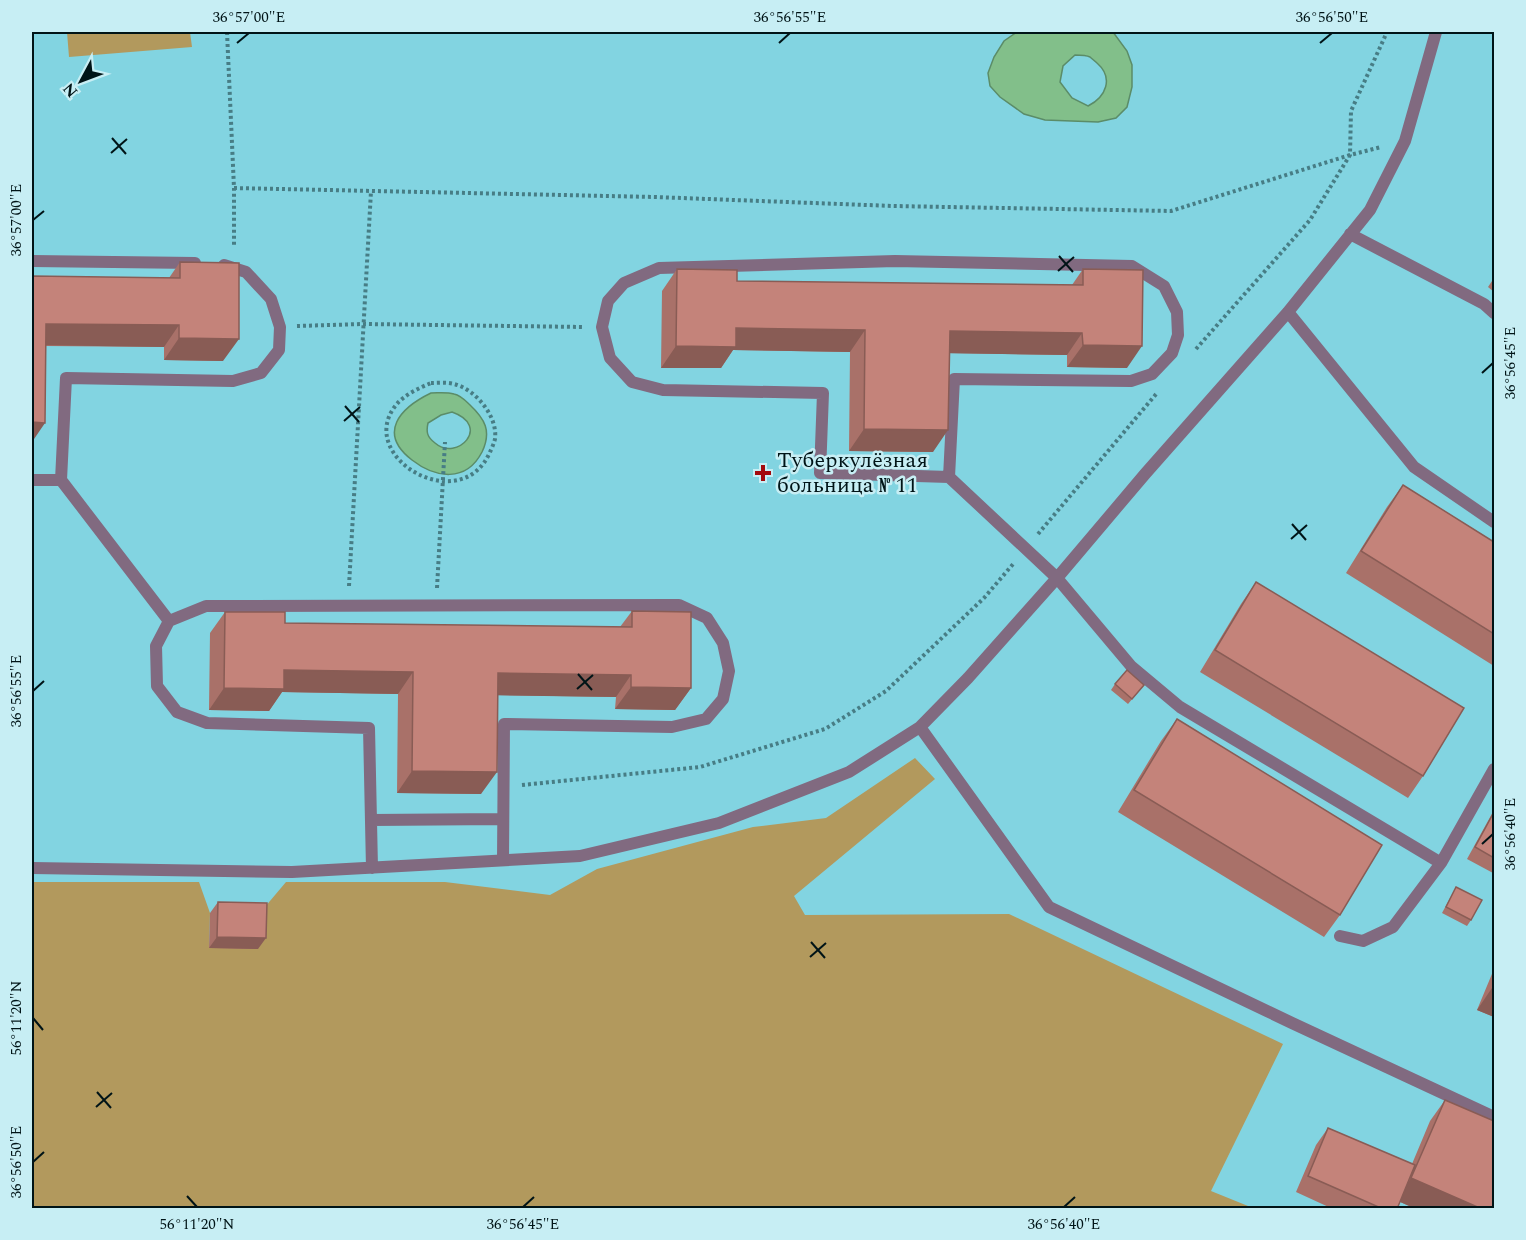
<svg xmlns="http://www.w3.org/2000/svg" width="1526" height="1240" font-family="Spectral,serif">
	<rect width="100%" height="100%" fill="#82d4e1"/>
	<!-- green -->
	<path fill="#b2995d" d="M67,32H190L192,47L69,57Z
		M915,758L935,779L794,896L805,915L1009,914L1283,1044L1211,1191L1253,1208H32V882H199L210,913L209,948L259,914L286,882H445L550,895L597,869L753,827L826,818Z"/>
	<!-- water -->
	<path fill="#82bf8a" stroke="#5b8c68" stroke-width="1.5" fill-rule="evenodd" d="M1017,32H1113L1127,51L1132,65V87L1127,107L1116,118L1098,122L1045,120L1024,114L1000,97L990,86L988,73L994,57L1004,41ZM1075,55C1079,55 1086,55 1090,57C1091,58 1096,62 1097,63C1114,78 1106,97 1088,106L1072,98L1060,82L1063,66Z
		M431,393C439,393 447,392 454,394C460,395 465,400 469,404C485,419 492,431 482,452C466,483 435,478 412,460C377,433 400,408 431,393ZM452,412C492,426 457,462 435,443C427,437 426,432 428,423L441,415Z"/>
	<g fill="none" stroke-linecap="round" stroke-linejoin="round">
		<!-- path -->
		<path stroke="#477d85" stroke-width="4" stroke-dasharray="3 3" stroke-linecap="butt" d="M227,32L234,188V247
			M234,188L655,197L893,206L1171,211L1350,155L1381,147
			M297,326L363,324L584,327
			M1196,349L1310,220L1350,155L1351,111L1387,32
			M431,383C438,383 446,382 454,384C475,389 498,416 495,439C494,443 492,448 490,452C461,519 354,457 396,405C404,395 419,388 431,383Z
			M1038,534L1157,393
			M349,586L371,191
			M437,588L445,442
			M522,785L700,767L825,729L886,691L984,598L1014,563"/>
		<!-- service -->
		<path stroke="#816a80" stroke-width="12" d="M1350,234L1484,304L1494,313
			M32,261L195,263
			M1288,312L1414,467L1494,522
			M949,477L954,379L1131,381L1152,374L1172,353L1178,335L1177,312L1164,286L1132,266L895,261L659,268L624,283L608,301L602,327L610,358L632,382L663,390L823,393L820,473L949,477L1057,578L1131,666L1180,707L1441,863
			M32,480H61L169,621
			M61,480L66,378L233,381L261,373L279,350L280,327L271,299L246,272L224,265
			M920,727L1049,907L1292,1023L1494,1117
			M371,820L503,819
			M32,868L292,872L580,856L719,823L849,772L920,727L968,678L1057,578L1145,474L1288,312L1370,210L1405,141L1436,32
			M372,868L369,728L207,723L177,712L157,686L156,646L169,621L206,606L679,605L707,618L723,643L729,671L723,699L706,719L672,727L504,724L503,860
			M1340,936L1363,941L1393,927L1441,863L1494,769"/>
	</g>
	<!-- wall -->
	<path fill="#a97169" d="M180,262L223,361L164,360V347L45,346L32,276L169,278Z
		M677,269L737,281L1072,285L1083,269L1127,368L1067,367V355L949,353L933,452L849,451L850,352L733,350L721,368H661L662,291Z
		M1494,278V292L1488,287Z
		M1403,485L1494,542V666L1346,573L1387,507Z
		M1256,582L1423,776L1408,798L1200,672L1241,604Z
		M632,611L691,688L675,710L615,709L616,697L497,695L481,794L397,793L398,694L282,692L269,711L209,710L210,633L225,612L285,623L620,627Z
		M1115,684L1144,685L1128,704L1111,690Z
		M1177,719L1340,915L1324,937L1118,812L1161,741Z
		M1494,810V871L1493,873L1467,859Z
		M1456,887L1471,920L1467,926L1442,913Z
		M218,902L258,949L209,948L210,913Z
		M1494,969V1017L1477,1010Z
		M1445,1100L1494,1209H1416L1400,1202L1397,1209H1333L1296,1192L1316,1145L1328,1128L1412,1164L1430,1121Z"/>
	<!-- shaded-wall -->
	<path fill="#895c55" d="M46,324L179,325L164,347L32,345Z
		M736,328L865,330L850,352L733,350L721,368H661L676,346Z
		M950,331L1082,333L1067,355L934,353Z
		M179,338L239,339L223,361L164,360Z
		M1083,345L1142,346L1127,368L1067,367Z
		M32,422L45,423L32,442Z
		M864,429L948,430L933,452L849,451Z
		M284,670L413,672L398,694L282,692L269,711L209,710L224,688Z
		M498,673L631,675L616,697L482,695Z
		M631,687L691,688L675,710L615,709Z
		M412,771L497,772L481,794L397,793Z
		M217,937L266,938L258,949L209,948Z
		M1492,988L1494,989V1017L1477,1010Z
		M1411,1178L1482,1209H1416L1396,1200Z"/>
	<!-- building -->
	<path fill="#c4837a" stroke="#895c55" stroke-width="1.5" d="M180,262L239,263V339L179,338V325L46,324L45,423L32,422V276L180,278Z
		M677,269L737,270V281L1083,285V269L1143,270L1142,346L1083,345L1082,333L950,331L948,430L864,429L865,330L736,328V347L676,346Z
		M1403,485L1494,542V634L1361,551Z
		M1256,582L1464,708L1423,776L1215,650Z
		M632,611L691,612V688L631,687V675L498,673L497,772L412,771L413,672L284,670V689L224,688L225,612H285V623L632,627Z
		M1127,670L1144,685L1132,699L1115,684Z
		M1177,719L1382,845L1340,915L1134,790Z
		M1494,812V858L1475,847Z
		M1456,887L1482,900L1471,920L1446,907Z
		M218,902L267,903L266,938L217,937Z
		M1445,1100L1494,1121V1209H1482L1411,1178Z
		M1328,1128L1415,1165L1397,1209H1383L1308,1176Z"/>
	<!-- ticks -->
	<path fill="none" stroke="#001417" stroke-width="2" d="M237,43L249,33M779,43L790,33M1320,43L1332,33M112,138L126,154M111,153L127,139M33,220L44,211M1059,256L1073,272M1058,271L1074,257M1482,373L1493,363M345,406L359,422M344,421L360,407M1292,524L1306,540M1291,539L1307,525M578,674L592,690M577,689L593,675M33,691L44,681M1482,844L1493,834M811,942L825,958M810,957L826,943M33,1018L43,1030M97,1092L111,1108M96,1107L112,1093M33,1162L44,1152M187,1196L197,1207M523,1207L534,1197M1064,1207L1075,1197"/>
	<!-- markers -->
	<path fill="#a30a0d" stroke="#c7eef4" stroke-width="2" d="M760 464h6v6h6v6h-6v6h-6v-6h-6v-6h6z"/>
	<g text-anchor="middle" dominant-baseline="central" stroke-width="5" stroke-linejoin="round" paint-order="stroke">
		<!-- poi labels -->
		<g font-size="22" fill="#001417" stroke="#c7eef4" text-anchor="start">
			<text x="777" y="460">Туберкулёзная<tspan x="777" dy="25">больница № 11</tspan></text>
		</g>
	</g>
	<!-- border -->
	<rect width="1526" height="1240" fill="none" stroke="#c7eef4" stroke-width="66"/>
	<!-- north arrow -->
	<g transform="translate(81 81) rotate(229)" stroke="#c7eef4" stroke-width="4.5" paint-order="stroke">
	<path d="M0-4.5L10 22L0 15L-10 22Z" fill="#001417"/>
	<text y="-9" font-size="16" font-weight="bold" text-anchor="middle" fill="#001417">N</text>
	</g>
	<rect x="33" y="33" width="1460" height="1174" fill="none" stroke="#001417" stroke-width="2"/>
	<g font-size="15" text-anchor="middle" fill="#001417">
		<text x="249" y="22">36°57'00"E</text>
		<text x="790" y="22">36°56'55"E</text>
		<text x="1332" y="22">36°56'50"E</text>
		<text transform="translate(16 220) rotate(-90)" y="5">36°57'00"E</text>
		<text transform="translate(1510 363) rotate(-90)" y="5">36°56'45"E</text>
		<text transform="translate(16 691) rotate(-90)" y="5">36°56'55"E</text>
		<text transform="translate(1510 834) rotate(-90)" y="5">36°56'40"E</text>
		<text transform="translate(16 1018) rotate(-90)" y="5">56°11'20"N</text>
		<text transform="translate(16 1162) rotate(-90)" y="5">36°56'50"E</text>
		<text x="197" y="1229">56°11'20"N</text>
		<text x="523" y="1229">36°56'45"E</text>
		<text x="1064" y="1229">36°56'40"E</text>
	</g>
</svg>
